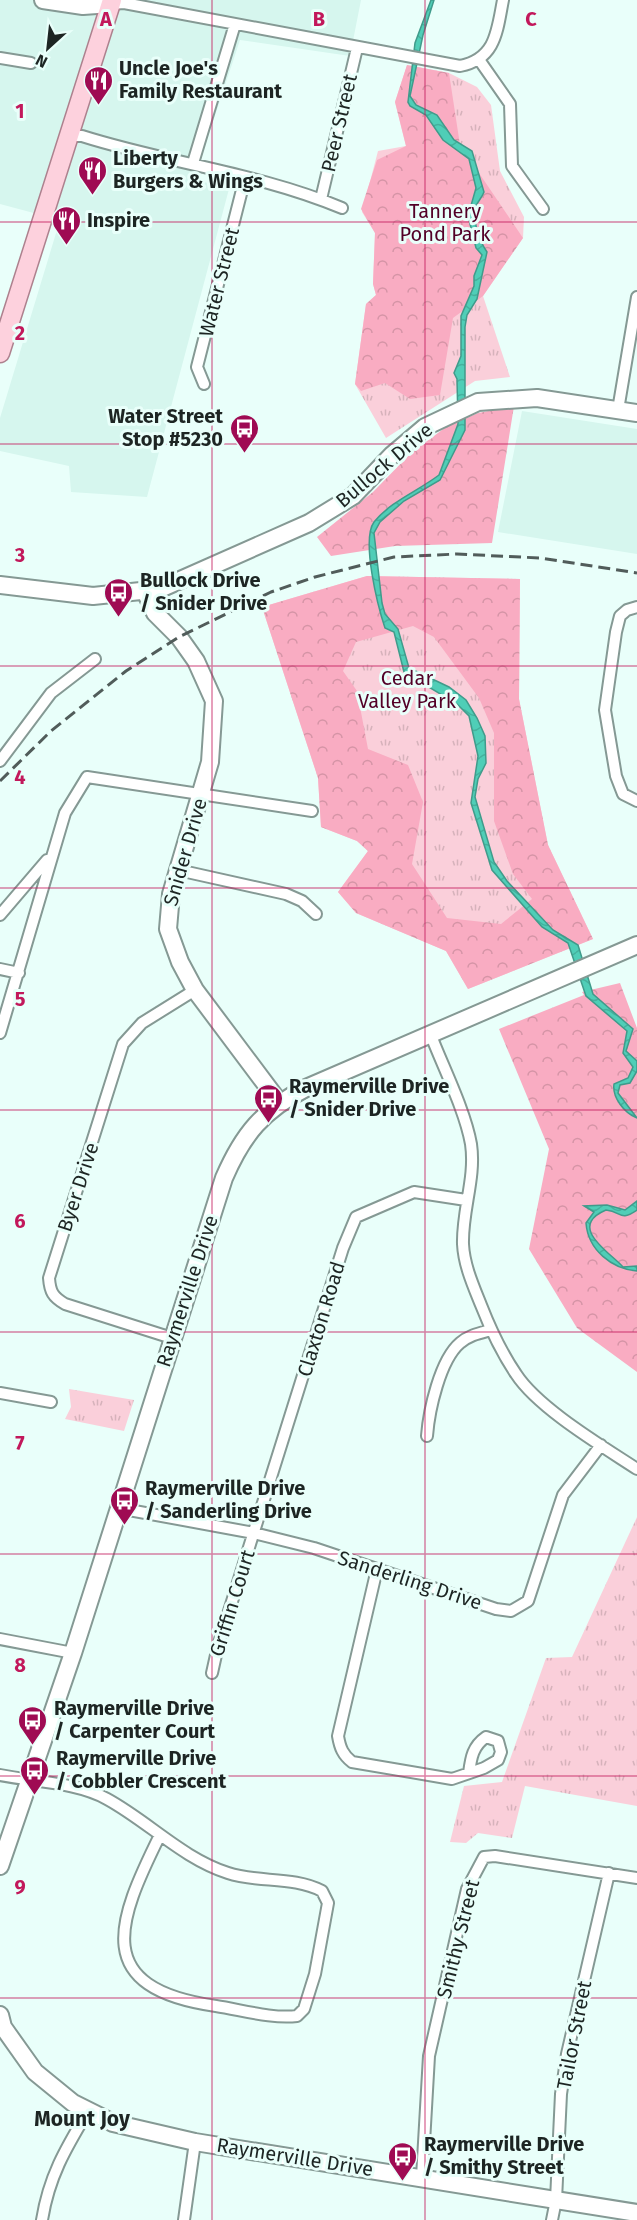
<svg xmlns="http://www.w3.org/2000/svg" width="637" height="2220" font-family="'Fira Sans',sans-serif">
	<defs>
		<pattern id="grass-tufts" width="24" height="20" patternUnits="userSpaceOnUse" patternTransform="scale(1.5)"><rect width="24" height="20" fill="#facfda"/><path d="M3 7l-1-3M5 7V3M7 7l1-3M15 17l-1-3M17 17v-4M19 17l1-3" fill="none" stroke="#d6b2bb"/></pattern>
		<pattern id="forest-crowns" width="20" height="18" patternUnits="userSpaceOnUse" patternTransform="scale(1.5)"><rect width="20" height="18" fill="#f9acc2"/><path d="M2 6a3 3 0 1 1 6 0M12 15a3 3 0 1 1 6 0" fill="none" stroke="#d594a6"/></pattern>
		<pattern id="water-waves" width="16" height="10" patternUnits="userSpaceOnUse" patternTransform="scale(1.5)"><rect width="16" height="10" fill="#4fceb7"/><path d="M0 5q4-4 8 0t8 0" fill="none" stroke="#44b19d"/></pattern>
	</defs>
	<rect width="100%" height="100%" fill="#e9fffa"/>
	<!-- built -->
	<path fill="#d6f6ee" d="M0,0H361L350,56L240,40L194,179L229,189L147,497L71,492L69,466L0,451V418L60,220L0,204Z
		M522,411L637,429V554L498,532Z"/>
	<!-- grass -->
	<path fill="url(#grass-tufts)" d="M407,65L449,73L477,87L491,105L500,171L524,217L523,238L483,296L510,377L475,381L386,438L355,384L366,304L376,295L373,284L375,233L362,212L378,151L406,146L395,102Z
		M367,576L520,579L519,699L548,845L593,939L468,989L446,951L356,913L338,892L368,851L357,841L321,827L318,778L262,607Z
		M69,1389L134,1400L124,1431L65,1419L71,1407Z
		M637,1517V1806L525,1786L512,1838L478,1833L466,1843L450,1842L464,1786L502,1782L546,1658L572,1657Z"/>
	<!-- forest -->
	<path fill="url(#forest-crowns)" fill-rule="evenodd" d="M407,65L449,73L460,145L523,238L483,296L453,318L440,395L410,399L385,383L361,391L355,384L366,304L376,295L373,284L375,233L361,209L377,160L406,146L395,102Z
		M514,406L492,543L395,546L331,556L317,537L373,492L411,453L446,427L478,413Z
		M367,576L520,579L519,699L548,845L593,939L468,989L446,951L356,913L338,892L368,851L357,841L321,827L318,778L262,607ZM413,626L434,637L479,698L494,733V821L513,874L532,899L501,924L447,918L412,864L423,802L408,765L368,749L357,691L343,671L356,642Z
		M620,983L637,1028V1372L577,1328L529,1249L549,1149L499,1029L584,995L582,992Z"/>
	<!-- water -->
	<path fill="url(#water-waves)" stroke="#409b8b" stroke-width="1.5" d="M431,0H434L423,35L410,96L416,105L437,115L454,140L472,151L484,192C482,198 476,203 475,209C473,223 480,242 487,252L477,299L467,315L465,327V430L440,480L404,501L380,522L374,533L382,603L385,614L398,629L409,668L449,687L466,700L477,718L485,736L486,763L478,779L475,797L494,862L507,881L553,930L578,945L593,994L633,1029L626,1051L637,1061V1071L630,1083L620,1085L618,1093L637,1118C624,1113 612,1097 614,1084L628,1078L633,1067L623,1053L627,1031L586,996L568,943L542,927L492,870L471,803L478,756L469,716L457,704L404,672L394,632L385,628C378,607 361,540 374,522C391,501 418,491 439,475L458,424L457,379L454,373L461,356V316L474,286V276L482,255L476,248L468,216L476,188L469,159L443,140L426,115L410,106L408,102L415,43Z
		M637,1201V1210C619,1222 623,1212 606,1210C566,1227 611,1253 623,1267L637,1266V1271C612,1269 588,1250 586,1223L594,1212L584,1206L607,1205L625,1210Z"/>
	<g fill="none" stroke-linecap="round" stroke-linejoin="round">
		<defs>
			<path id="street" d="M111,4L124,3L460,66C496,59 497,31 503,0
				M0,58L31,63
				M480,61L510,104L512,166L543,209
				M68,136H82C167,163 259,173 342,208
				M193,163L235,24
				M321,199L357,48
				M204,384L197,367L245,178
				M618,410L637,297
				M637,607L627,610L620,616L616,632L605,710L616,776L623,794L637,801
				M0,761L51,693L95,659
				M178,870L286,894L302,901L316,914
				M0,915L47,860
				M0,969L19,973
				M0,1033L65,813L87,777L312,811
				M430,1033C443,1067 465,1110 471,1144C476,1178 462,1210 463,1244C464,1265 473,1285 481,1305C490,1328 501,1352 516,1374C538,1408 602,1446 637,1469
				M172,1338L65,1304C53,1297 50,1292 49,1278L123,1044L142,1023L195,990
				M0,1393L51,1402
				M427,1436C429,1410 440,1360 460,1343C469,1335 480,1333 491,1330
				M118,1508L254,1533L314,1548L496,1609L511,1611L528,1601L563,1495L601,1445
				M377,1569L338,1736C340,1748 343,1755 352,1762L452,1779L484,1768L498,1760L501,1752L498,1741L486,1737C473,1746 471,1757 469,1773
				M0,1639L73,1653
				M212,1673L218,1646L343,1248L356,1217L414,1192L466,1200
				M0,1775C34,1782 76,1782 107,1799C149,1822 182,1858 228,1873C258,1883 293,1876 322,1891L328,1903L315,1974L304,2009L297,2016C272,2019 242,2010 216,2006C90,1988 117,1922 160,1835
				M422,2177L429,2056L467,1889L484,1857L495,1856L637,1878
				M42,2220C49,2176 66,2148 88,2111
				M184,2220L195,2142
				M552,2220L556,2200L561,2094L567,2054L609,1873"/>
			<path id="secondary" d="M43,0L83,6L111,4
				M0,585L93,596L160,589L309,523L353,496L392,455L425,427L478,402L537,398L637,413
				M145,591L155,613L179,637L196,661L214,701L210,762L171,894L168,929L180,962L195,990L279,1102
				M0,1866L73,1653L224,1178C243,1134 263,1110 306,1088L637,945
				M0,2015L3,2027L35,2072L73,2103L113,2123L195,2142L637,2213"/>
			<path id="primary" d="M0,353L112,0"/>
		</defs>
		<!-- street casing -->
		<use href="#street" stroke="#859994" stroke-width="14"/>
		<!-- secondary casing -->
		<use href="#secondary" stroke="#859994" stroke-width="20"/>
		<!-- primary casing -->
		<use href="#primary" stroke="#ad818e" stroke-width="21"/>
		<!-- street -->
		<use href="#street" stroke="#fff" stroke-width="10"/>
		<!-- secondary -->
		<use href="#secondary" stroke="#fff" stroke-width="16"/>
		<!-- primary -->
		<use href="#primary" stroke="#fdd1dd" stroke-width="18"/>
		<!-- rail -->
		<path stroke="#515c5a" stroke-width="3" stroke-dasharray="12 6" stroke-linecap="butt" d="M0,781L51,731L126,671L179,637L271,592L315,577L394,557L457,554L540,558L637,573"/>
	</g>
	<!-- grid -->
	<path fill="none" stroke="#c2185b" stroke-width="1.5" stroke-opacity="0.55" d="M212,0V2220M425,0V2220M0,222H637M0,444H637M0,666H637M0,888H637M0,1110H637M0,1332H637M0,1554H637M0,1776H637M0,1998H637"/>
	<!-- icons -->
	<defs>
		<symbol id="restaurant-pin" viewBox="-11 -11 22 30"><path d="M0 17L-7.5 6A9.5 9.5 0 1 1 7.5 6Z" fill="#9f0b53" stroke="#e9fffa"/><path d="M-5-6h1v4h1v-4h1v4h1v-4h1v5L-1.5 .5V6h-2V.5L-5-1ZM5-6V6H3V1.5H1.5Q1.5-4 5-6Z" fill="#fff"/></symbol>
		<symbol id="bus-pin" viewBox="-11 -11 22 30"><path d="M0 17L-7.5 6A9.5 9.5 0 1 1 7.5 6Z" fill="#9f0b53" stroke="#e9fffa"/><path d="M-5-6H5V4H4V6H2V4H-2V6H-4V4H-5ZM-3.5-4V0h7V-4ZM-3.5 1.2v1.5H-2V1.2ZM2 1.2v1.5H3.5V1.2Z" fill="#fff"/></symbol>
	</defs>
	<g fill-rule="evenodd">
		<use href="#restaurant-pin" x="82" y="64" width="33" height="45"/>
		<use href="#restaurant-pin" x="76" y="154" width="33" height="45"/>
		<use href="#restaurant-pin" x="50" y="204" width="33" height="45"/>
		<use href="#bus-pin" x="228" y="412" width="33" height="45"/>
		<use href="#bus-pin" x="102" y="576" width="33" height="45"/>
		<use href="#bus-pin" x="252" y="1082" width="33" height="45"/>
		<use href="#bus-pin" x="108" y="1484" width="33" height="45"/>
		<use href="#bus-pin" x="16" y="1704" width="33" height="45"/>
		<use href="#bus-pin" x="18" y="1754" width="33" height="45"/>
		<use href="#bus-pin" x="386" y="2140" width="33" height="45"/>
	</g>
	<g text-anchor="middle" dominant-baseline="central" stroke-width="6" stroke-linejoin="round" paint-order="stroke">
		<!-- poi labels -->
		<g font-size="20" font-weight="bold" fill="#1d2523" stroke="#e9fffa" text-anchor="start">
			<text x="119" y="68">Uncle Joe's<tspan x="119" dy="23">Family Restaurant</tspan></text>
			<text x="113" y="158">Liberty<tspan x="113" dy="23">Burgers &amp; Wings</tspan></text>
			<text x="87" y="220">Inspire</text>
			<text x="223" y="416" text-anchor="end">Water Street<tspan x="223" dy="23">Stop #5230</tspan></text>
			<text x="140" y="580">Bullock Drive<tspan x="140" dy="23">/ Snider Drive</tspan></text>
			<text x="289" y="1086">Raymerville Drive<tspan x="289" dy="23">/ Snider Drive</tspan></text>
			<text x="145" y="1488">Raymerville Drive<tspan x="145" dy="23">/ Sanderling Drive</tspan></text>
			<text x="54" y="1708">Raymerville Drive<tspan x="54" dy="23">/ Carpenter Court</tspan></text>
			<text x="56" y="1758">Raymerville Drive<tspan x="56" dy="23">/ Cobbler Crescent</tspan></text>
			<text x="424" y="2144">Raymerville Drive<tspan x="424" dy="23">/ Smithy Street</tspan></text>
		</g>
		<!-- street labels -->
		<g font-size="20" fill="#1d2523" stroke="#e9fffa">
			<text transform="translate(339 123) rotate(-77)">Peer Street</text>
			<text transform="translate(219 282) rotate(-76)">Water Street</text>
			<text transform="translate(384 465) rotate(-40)">Bullock Drive</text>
			<text transform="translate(185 852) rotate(-74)">Snider Drive</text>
			<text transform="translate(78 1187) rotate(-72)">Byer Drive</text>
			<text transform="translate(187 1291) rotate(-72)">Raymerville Drive</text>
			<text transform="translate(321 1319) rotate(-73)">Claxton Road</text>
			<text transform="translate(410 1580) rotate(18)">Sanderling Drive</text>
			<text transform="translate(232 1603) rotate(-73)">Griffin Court</text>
			<text transform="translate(458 1939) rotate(-76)">Smithy Street</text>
			<text transform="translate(574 2035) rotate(-79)">Tailor Street</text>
			<text transform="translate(295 2157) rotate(9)">Raymerville Drive</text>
		</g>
		<!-- park labels -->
		<g font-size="20" fill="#530027" stroke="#e9fffa">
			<text x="445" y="211">Tannery<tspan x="445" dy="23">Pond Park</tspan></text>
			<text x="407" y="678">Cedar<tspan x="407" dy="23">Valley Park</tspan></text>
		</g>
		<!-- neighbourhood labels -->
		<g font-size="21" font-weight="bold" fill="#1d2523" stroke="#e9fffa">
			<text x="82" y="2119">Mount Joy</text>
		</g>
	</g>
	<g font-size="20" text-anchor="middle" font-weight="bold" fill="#c2185b" stroke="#e9fffa" stroke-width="6" stroke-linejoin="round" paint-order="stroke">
		<text x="106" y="26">A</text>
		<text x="319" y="26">B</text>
		<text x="531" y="26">C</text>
		<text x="20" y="118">1</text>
		<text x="20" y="340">2</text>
		<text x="20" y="562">3</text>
		<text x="20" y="784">4</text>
		<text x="20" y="1006">5</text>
		<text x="20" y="1228">6</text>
		<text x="20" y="1450">7</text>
		<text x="20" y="1672">8</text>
		<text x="20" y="1894">9</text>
	</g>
	<!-- north arrow -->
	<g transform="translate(48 48) rotate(207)" stroke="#e9fffa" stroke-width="4.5" paint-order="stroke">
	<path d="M0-4.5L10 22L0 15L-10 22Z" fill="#1d2523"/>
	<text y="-9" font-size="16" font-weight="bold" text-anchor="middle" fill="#1d2523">N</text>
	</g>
</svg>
